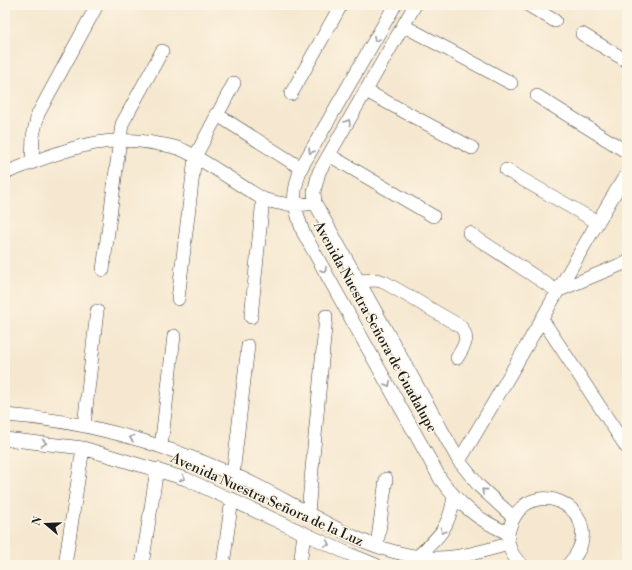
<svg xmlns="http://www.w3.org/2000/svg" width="632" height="570" font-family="'Libre Bodoni',serif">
	<rect width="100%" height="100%" fill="#fcf5e5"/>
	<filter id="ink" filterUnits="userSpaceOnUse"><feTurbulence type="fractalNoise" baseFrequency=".025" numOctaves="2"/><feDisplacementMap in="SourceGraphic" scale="8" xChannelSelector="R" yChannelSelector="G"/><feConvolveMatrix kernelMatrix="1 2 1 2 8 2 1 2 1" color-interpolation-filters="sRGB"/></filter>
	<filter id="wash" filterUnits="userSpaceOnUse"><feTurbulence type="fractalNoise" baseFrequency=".012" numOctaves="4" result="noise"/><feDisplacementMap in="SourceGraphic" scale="16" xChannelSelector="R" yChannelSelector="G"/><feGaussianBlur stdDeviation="0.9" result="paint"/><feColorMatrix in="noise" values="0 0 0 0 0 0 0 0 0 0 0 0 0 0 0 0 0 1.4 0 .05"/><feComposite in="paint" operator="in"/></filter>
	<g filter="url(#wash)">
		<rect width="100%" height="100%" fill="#f6e8d0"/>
	</g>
	<g filter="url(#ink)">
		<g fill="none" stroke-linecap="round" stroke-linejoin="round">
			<defs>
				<path id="minor" d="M395,5L301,168C291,197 293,203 303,232L441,480C459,504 479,521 508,533
					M415,5L319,172L314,192L315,203L459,461L479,486L513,517
					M528,5L555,21
					M404,26L511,83
					M582,34L627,61
					M366,91L472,148
					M291,94L341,5
					M537,96L627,152
					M216,114L301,168
					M329,155L433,216
					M32,162L33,136L38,114L96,7
					M506,170L597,222
					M5,173C56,153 103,132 158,144C167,145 177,147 185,151C212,165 237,184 263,199C282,205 296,206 315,203
					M469,233L557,291L627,262
					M103,270L122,124L162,51
					M358,281L376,280L384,282L460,326C471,339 464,345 457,358
					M178,299L195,157L234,83
					M251,317L263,199
					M542,319L627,448
					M5,415C83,420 161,443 232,474C297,501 359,554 432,558C458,559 483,551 509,544
					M84,426L97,311
					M5,439L83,448L186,479L349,554L376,565
					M161,447L174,336
					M459,461C517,366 569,268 627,173
					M233,474L248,346
					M308,513L326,316
					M377,546L386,479
					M417,557C439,537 449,528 454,497
					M65,565L83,448
					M142,565L157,469
					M223,565L232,499
					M300,565L304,533
					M522,565C512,557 505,542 509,530C527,465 617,513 568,565"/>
			</defs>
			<!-- minor casing -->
			<use href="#minor" stroke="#3d3b37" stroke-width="14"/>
			<!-- minor -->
			<use href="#minor" stroke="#fff" stroke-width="13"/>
		</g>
		<!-- one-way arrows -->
		<defs><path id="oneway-chevron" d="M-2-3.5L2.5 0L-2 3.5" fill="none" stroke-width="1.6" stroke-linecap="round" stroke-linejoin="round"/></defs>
		<g stroke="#999">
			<use href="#oneway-chevron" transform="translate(376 39) rotate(120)"/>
			<use href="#oneway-chevron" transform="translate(348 122) rotate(-60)"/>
			<use href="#oneway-chevron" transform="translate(311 151) rotate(120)"/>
			<use href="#oneway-chevron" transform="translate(324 270) rotate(61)"/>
			<use href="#oneway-chevron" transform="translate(388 384) rotate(61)"/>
			<use href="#oneway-chevron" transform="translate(132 438) rotate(-165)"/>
			<use href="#oneway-chevron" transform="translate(44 443) rotate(9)"/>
			<use href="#oneway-chevron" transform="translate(183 478) rotate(20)"/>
			<use href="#oneway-chevron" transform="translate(484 491) rotate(-139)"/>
			<use href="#oneway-chevron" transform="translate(443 531) rotate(124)"/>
			<use href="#oneway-chevron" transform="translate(327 544) rotate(25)"/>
		</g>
	</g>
	<g text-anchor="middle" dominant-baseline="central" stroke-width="3" stroke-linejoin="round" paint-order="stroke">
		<!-- street labels -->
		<g font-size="14" fill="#1c1c1c" stroke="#fcf5e5">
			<text transform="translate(375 327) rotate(61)">Avenida Nuestra Señora de Guadalupe</text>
			<text transform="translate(267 500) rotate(24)">Avenida Nuestra Señora de la Luz</text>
		</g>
	</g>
	<!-- margin -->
	<rect width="632" height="570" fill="none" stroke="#fcf5e5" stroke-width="20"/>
	<!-- north arrow -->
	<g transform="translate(46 524) rotate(289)" stroke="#fcf5e5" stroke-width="3" paint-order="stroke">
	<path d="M0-3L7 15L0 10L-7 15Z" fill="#1c1c1c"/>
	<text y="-6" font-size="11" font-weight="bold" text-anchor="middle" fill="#1c1c1c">N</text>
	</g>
</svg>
